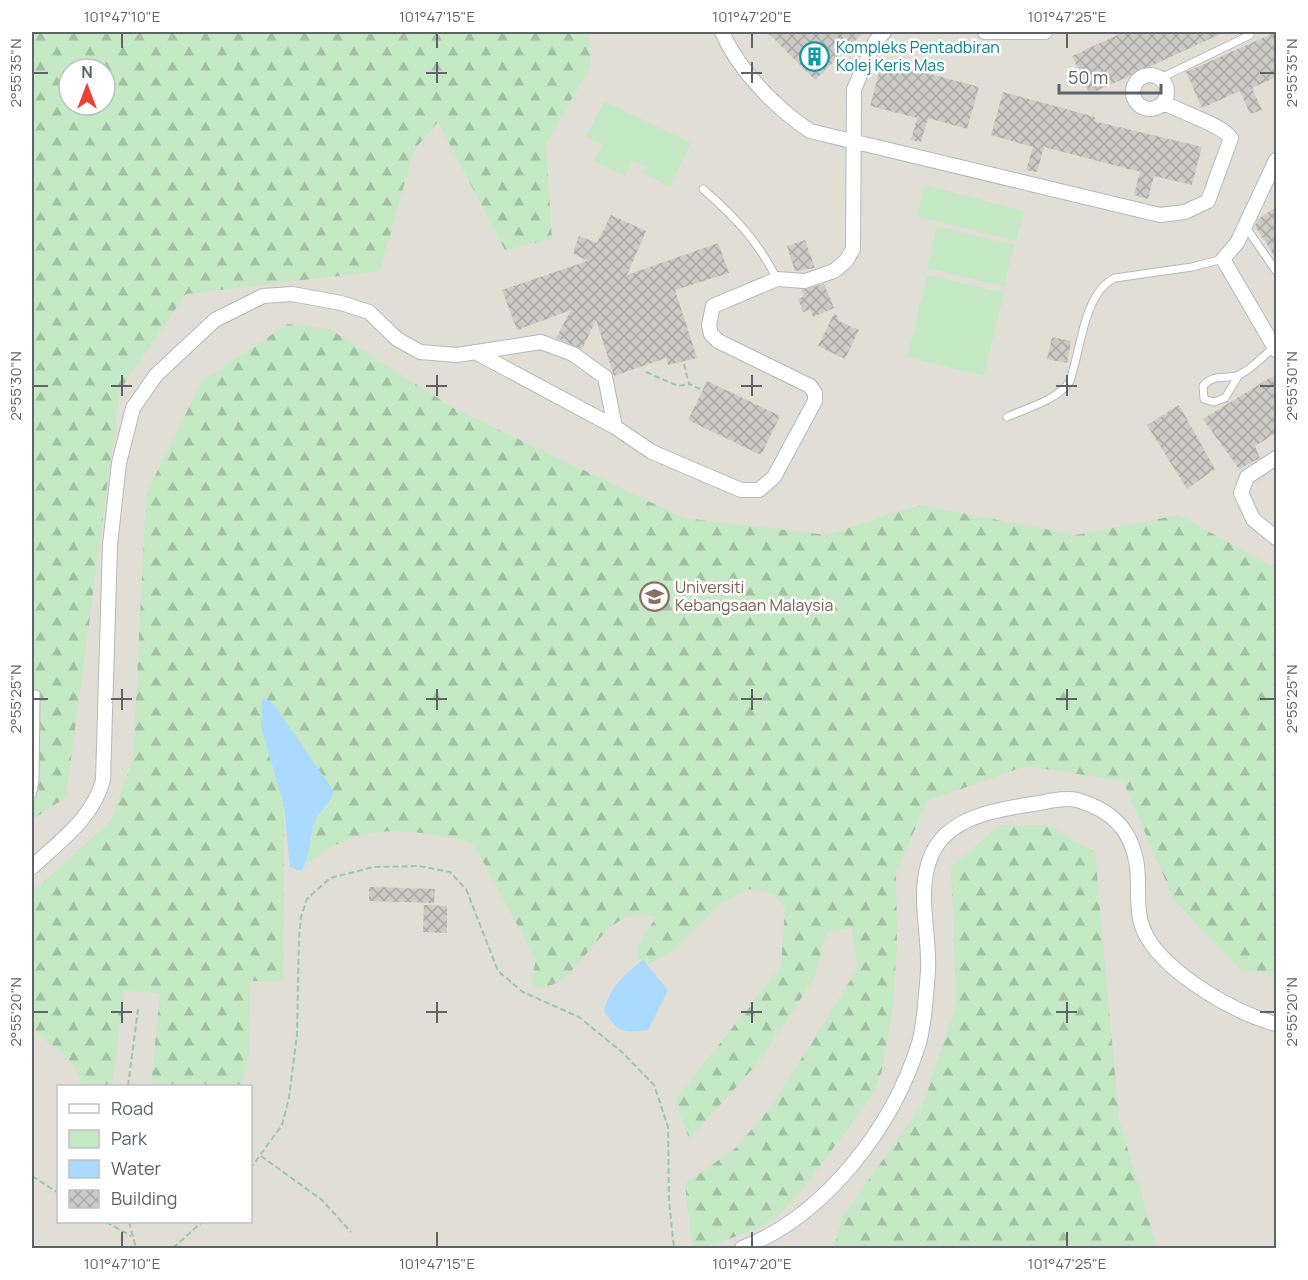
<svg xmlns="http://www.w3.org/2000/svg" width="1308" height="1280" font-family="Manrope,sans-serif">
	<defs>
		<pattern id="forest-firs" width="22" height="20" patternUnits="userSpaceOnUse" patternTransform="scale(1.5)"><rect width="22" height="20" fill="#c5e8c5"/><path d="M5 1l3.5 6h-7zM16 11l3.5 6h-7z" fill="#a3c0a4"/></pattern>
		<pattern id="building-cross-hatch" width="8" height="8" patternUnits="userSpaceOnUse" patternTransform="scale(1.5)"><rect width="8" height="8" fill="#cccac5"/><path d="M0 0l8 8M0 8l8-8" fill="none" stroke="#a9a8a4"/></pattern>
	</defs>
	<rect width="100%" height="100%" fill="#f1efe8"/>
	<!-- education -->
	<path fill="#e1ded6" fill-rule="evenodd" d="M32,32H1276V1248H32ZM69,69H105V105H69ZM58,1086H250V1222H58Z"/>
	<!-- forest -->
	<path fill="url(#forest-firs)" fill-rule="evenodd" d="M32,32H588L591,65L546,144L552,239L505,250L438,122L414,150L380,271L186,294L120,390L66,797L32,820V798L39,792L32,678ZM69,69H105V105H69Z
		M288,324L330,329L453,408L684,518L827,535L920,505L1075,535L1179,515L1271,566L1276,564V974L1241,970L1174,900L1123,781L1026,766L927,801L896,873L897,943L893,1007L882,1070L872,1096L805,1186L778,1216L756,1229L704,1248H692L685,1184L737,1147L773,1104L858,968L851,928L827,932L814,979L758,1063L689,1139L676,1099L781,966L785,908L772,893L749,889L716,907L676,948L649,964L638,960C634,943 647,930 657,917C612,900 589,961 560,981C554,985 544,987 538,989L532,986L531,981L536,960L473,843C411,828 358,820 306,865L315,821L332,800L330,783L318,771L265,698L262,700L261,727L284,806L283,982L250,981L249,1053L241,1086H151L160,993L124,991L112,1086H82C71,1047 54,1054 32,1026V892L111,821L133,759L146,494L202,381Z
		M1000,825H1048L1095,852L1119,1119L1157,1248H834L843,1216L924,1102L956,1007L951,867Z"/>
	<!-- green -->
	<path fill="#c5e8c5" d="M604,101L691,143L670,186L643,173L645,167L633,161L625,176L594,161L602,145L586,137Z
		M925,185L1024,211L1016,241L917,216Z
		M937,226L1014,245L1004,287L927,268Z
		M927,275L1004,293L984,376L907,357Z"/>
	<!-- water -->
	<path fill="#aadaff" d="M265,698L274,705L334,791C331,805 318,811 314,824C309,840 311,858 301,871L290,867L284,806L261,727L262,700Z
		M643,960L668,990L648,1030C624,1034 617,1032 604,1011C609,989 625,973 643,960Z"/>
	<!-- building -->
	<path fill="url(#building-cross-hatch)" d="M767,32H864L815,80Z
		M1124,32H1225L1090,94L1072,56Z
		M1276,32V77L1252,88L1262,110L1250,114L1240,91L1202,108L1186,72Z
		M882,61L979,87L967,129L928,118L921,142L911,140L917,118L870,106Z
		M1003,92L1095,117L1094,121L1202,147L1192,185L1154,176L1148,199L1134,195L1140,172L1044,147L1037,172L1026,170L1033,147L991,135Z
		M1276,207V258L1255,226L1258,219Z
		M611,215L646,231L627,275L718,243L729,273L675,290L697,358L668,365L666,358L614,376L596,320L582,349L556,338L571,310L517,330L502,290L587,261L573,253L579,236L597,243Z
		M805,240L815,268L795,271L787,246Z
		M824,284L834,308L813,317L810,310L803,312L798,299L804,296L802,290Z
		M835,312L839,321L859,330L845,359L818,346Z
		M1052,337L1071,341L1067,363L1047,359Z
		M1273,376L1276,383V433L1255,446L1260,458L1239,469L1203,419Z
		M707,381L780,416L761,455L688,420Z
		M1179,405L1215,469L1187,489L1147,425Z
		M369,887L435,889L434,903L369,901Z
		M424,905L447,906V933L423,932Z"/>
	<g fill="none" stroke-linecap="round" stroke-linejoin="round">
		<defs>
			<path id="service" d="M1161,78L1250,35
				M703,189C736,218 757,240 777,279
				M1245,226L1276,271
				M1239,375L1225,398L1214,402L1204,399L1203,386C1214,373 1226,380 1239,375C1252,369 1264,355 1275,347
				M1007,417C1027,408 1054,401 1068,384C1072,379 1073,369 1075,363C1082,336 1088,290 1115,278L1192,267L1223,259
				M32,795L35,781L36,694"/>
			<path id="minor" d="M722,32C739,71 775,107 810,131L1160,215L1185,212L1208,201L1231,138C1222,125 1181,112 1164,103
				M985,32H1045
				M1133 92a17 17 0 1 1 34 0a17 17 0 1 1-34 0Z
				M1276,160L1237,243L1223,259L1276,350
				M475,352L615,427L652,452L741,490H759L774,477L815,401V393L810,386L718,341L711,334L709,325L713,306L777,279L805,281L834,271L846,261L853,249L854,89L875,42L884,32
				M1276,458L1247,477L1241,493L1253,519L1276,538
				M32,867C60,841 93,818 103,780L110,545L119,463L133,408L156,375L215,320L263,296L292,294L341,303L369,312L397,339L420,352L457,355L541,342L573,354L605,377L615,427
				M742,1248C825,1216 893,1127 919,1043C925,1021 926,994 928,971C930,934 916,892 931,856C948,815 1001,809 1039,803C1050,801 1066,797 1077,800C1111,810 1132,829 1137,866C1140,890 1134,915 1147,937C1169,975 1235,1013 1276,1024"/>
		</defs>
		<!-- service casing -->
		<use href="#service" stroke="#b5b8bc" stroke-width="9"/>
		<!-- minor casing -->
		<use href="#minor" stroke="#b5b8bc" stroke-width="16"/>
		<!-- path -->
		<path stroke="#9cc7a9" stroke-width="2" stroke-dasharray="6 3" stroke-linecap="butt" d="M684,364L689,384L700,389
			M646,372L678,386L689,384
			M128,1086L138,1009
			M261,1156L322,1200L351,1232
			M250,1169L282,1125L289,1098L297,1034L299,937L301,917L307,899L330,878L374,867L419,866L450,872L466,889L498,971L523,992L579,1017L623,1053L654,1085L668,1127L669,1201L674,1248
			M32,1176L58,1193
			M106,1222L131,1236
			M129,1222L136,1248
			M173,1248L202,1222"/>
		<!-- service -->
		<use href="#service" stroke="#fff" stroke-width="7"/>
		<!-- minor -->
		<use href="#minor" stroke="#fff" stroke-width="14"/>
	</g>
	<!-- ticks -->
	<path fill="none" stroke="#5f6368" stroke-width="2" d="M122,33V48M437,33V48M752,33V48M1067,33V48M437,62V83M752,62V83M33,73H48M426,73H447M741,73H762M1260,73H1275M122,375V396M437,375V396M752,375V396M1067,375V396M33,386H48M111,386H132M426,386H447M741,386H762M1056,386H1077M1260,386H1275M122,689V710M437,689V710M752,689V710M1067,689V710M33,699H48M111,699H132M426,699H447M741,699H762M1056,699H1077M1260,699H1275M122,1002V1023M437,1002V1023M752,1002V1023M1067,1002V1023M33,1012H48M111,1012H132M426,1012H447M741,1012H762M1056,1012H1077M1260,1012H1275M122,1232V1247M437,1232V1247M752,1232V1247M1067,1232V1247"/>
	<!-- icons -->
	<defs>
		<symbol id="building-ring" viewBox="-11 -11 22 22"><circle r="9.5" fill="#fff" stroke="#0f9aa8" stroke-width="1.5"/><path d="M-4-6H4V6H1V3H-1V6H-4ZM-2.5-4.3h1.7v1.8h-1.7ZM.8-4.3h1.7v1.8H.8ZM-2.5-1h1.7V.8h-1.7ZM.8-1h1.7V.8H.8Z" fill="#0f9aa8"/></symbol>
		<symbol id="university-ring" viewBox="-11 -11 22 22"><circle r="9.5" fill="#fff" stroke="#8d6e63" stroke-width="1.5"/><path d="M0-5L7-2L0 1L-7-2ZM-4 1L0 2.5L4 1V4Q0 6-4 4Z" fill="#8d6e63"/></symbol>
	</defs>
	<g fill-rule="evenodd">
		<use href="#building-ring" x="798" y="40" width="33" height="33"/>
		<use href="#university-ring" x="638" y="580" width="33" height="33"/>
	</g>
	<g text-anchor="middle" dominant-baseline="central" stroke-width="5" stroke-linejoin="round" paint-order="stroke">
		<!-- culture labels -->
		<g font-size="16" fill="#0d838f" stroke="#fff" text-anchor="start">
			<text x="836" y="47">Kompleks Pentadbiran<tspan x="836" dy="18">Kolej Keris Mas</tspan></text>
		</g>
		<!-- education labels -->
		<g font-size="16" fill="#785e54" stroke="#fff" text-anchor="start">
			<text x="675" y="587">Universiti<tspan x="675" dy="18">Kebangsaan Malaysia</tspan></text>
		</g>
	</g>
	<!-- border -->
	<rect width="1308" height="1280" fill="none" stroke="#ffffff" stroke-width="66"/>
	<!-- legend -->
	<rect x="57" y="1085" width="195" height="138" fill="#ffffff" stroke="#bfc1c3" stroke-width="1.5"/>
	<rect x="69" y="1104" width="30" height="9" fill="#ffffff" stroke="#bfc1c3" stroke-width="1.5"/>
	<text x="111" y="1115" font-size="18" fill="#5f6368">Road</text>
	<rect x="69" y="1130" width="30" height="18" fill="#c5e8c5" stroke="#bfc1c3" stroke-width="1.5"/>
	<text x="111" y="1145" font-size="18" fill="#5f6368">Park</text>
	<rect x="69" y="1160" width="30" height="18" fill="#aadaff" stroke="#bfc1c3" stroke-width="1.5"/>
	<text x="111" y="1175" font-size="18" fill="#5f6368">Water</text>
	<rect x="69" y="1190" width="30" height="18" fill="url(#building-cross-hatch)" stroke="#bfc1c3" stroke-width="1.5"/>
	<text x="111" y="1205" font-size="18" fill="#5f6368">Building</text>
	<!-- north arrow -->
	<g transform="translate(87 87)"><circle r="28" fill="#ffffff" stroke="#bfc1c3" stroke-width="1.5"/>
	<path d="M0-4.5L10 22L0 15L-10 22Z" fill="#ea4335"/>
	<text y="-9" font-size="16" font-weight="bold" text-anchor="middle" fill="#5f6368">N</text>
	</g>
	<!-- scale -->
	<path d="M1059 84v9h102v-9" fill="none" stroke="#5f6368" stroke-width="3"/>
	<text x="1068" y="84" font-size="18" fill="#5f6368" stroke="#ffffff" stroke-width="4.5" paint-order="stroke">50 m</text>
	<rect x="33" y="33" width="1242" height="1214" fill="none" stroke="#5f6368" stroke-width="2"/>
	<g font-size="15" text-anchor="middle" fill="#5f6368">
		<text x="122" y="22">101°47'10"E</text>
		<text x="437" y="22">101°47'15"E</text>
		<text x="752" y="22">101°47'20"E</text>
		<text x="1067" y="22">101°47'25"E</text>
		<text transform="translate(16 73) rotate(-90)" y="5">2°55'35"N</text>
		<text transform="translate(1292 73) rotate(-90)" y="5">2°55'35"N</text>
		<text transform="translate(16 386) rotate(-90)" y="5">2°55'30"N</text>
		<text transform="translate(1292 386) rotate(-90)" y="5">2°55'30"N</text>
		<text transform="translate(16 699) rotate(-90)" y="5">2°55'25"N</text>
		<text transform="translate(1292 699) rotate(-90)" y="5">2°55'25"N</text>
		<text transform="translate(16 1012) rotate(-90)" y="5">2°55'20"N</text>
		<text transform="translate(1292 1012) rotate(-90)" y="5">2°55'20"N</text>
		<text x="122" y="1269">101°47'10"E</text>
		<text x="437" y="1269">101°47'15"E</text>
		<text x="752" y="1269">101°47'20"E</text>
		<text x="1067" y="1269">101°47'25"E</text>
	</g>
</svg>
